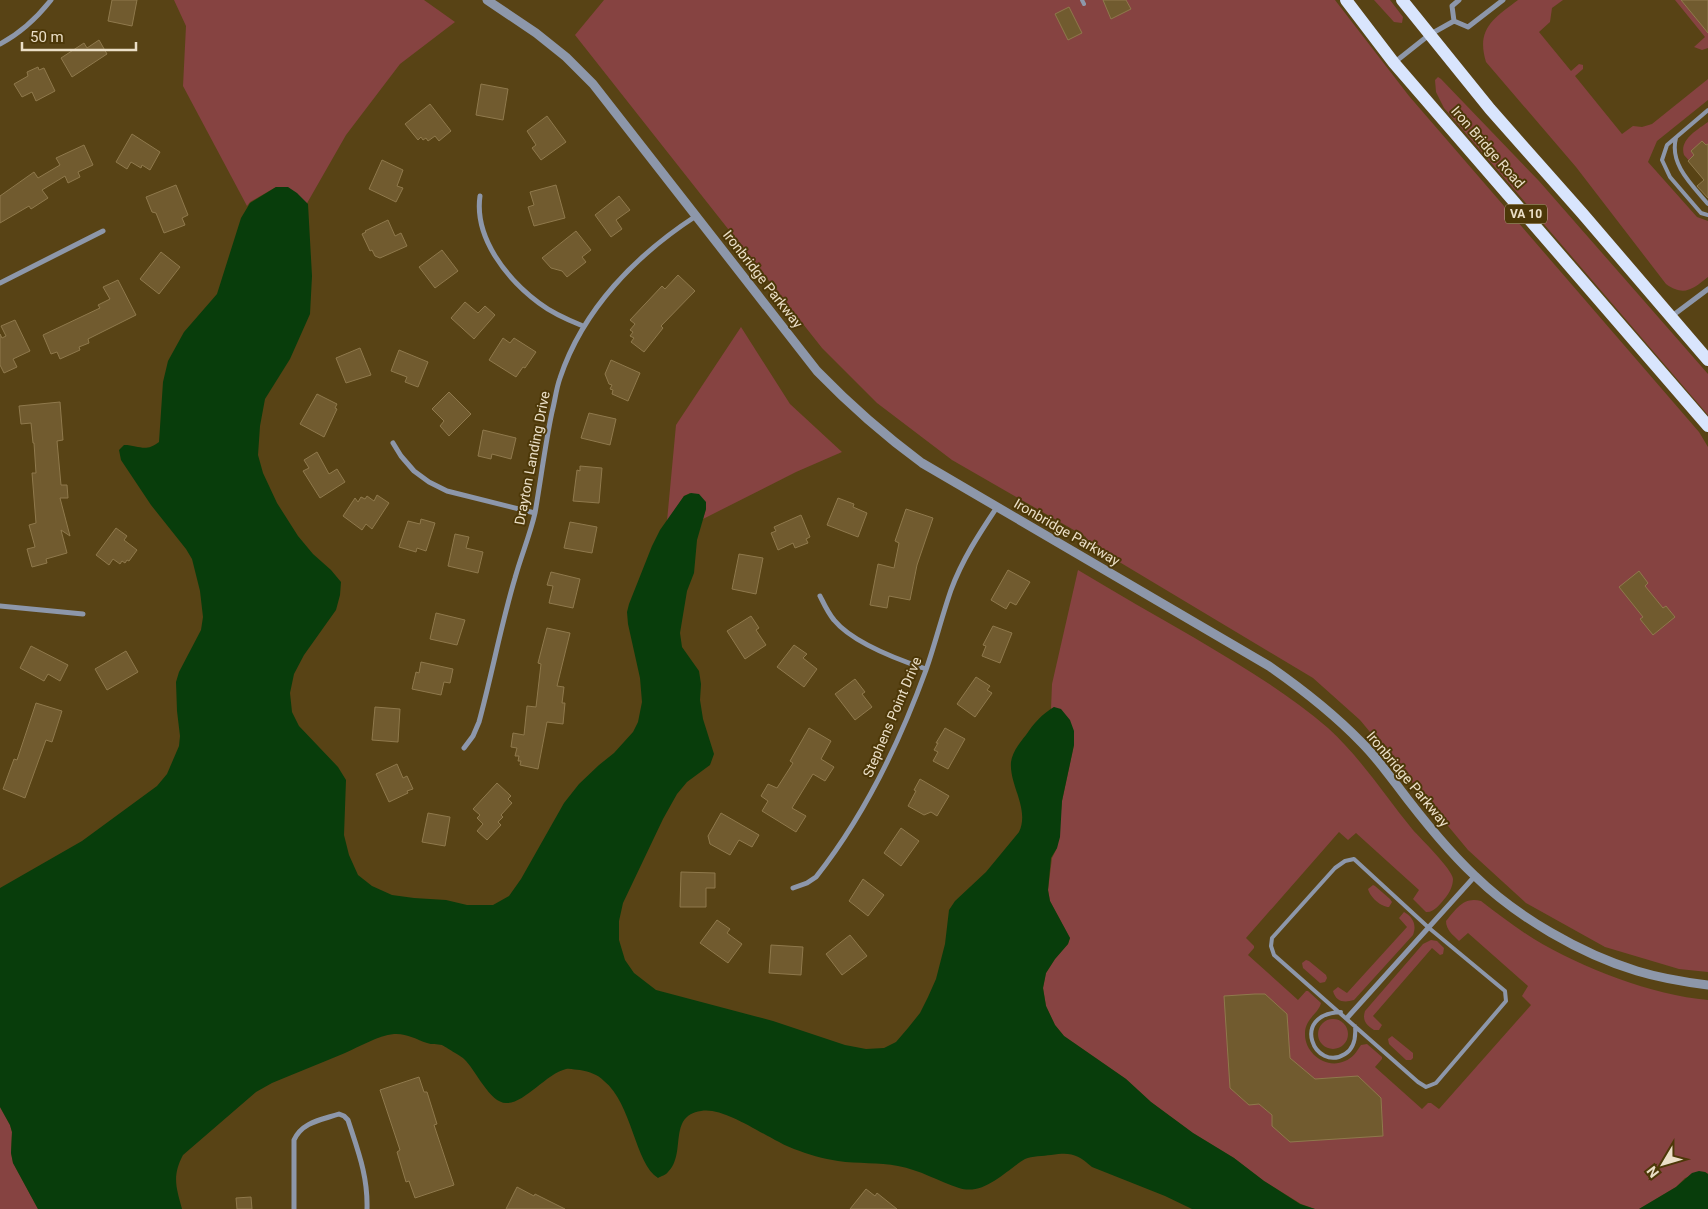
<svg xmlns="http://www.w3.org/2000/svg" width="1708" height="1209" font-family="Roboto,sans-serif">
	<rect width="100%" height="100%" fill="#584315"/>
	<!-- green -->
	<path fill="#864341" d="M174,0H424L455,22L400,64L346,135L306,205L276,187L250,202L247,206L183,86L186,26Z
		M604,0H1335L1409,96L1699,432L1708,447V972L1679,969L1605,947L1526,903L1468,850L1360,720L1313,678L1096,548L1085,541L1086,537L952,460L877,403L822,348L575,35Z
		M1374,0H1390L1403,17L1402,23L1394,22Z
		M1518,0H1563L1552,8L1550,22L1539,32L1571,71L1579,64L1583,65V69L1575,76L1622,134L1633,126L1642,127L1652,124L1708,79V100L1657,141L1648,162L1697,217L1708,221V277C1693,289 1684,297 1666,284L1576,167L1486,62C1476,29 1493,19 1518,0Z
		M1675,0H1708V48L1702,50L1694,47L1705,37Z
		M1438,77L1441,79L1539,181L1708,374V415L1444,108L1436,92L1435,80Z
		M1708,122V182L1684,155C1679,140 1697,130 1708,122Z
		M741,327L790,404L842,452L796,472L703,519L706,509L690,493L684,496L667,521L676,425Z
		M1078,570C1116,593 1155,615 1193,637C1240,665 1286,692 1328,728C1361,758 1385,796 1413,830C1421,839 1453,870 1453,879C1453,885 1450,892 1446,897C1441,903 1434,913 1426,912L1413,899L1419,890L1356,833L1348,840L1339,832L1246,938L1254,946V948L1248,955L1298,1000L1306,991H1308L1321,1003C1319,1013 1305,1019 1305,1033C1304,1053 1326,1070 1345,1061C1353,1058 1357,1051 1361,1045L1367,1044L1382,1057V1059L1375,1067L1422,1109L1428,1103H1431L1439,1109L1531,1005L1522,996L1528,986L1468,933L1459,941C1453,935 1446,930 1446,921C1456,909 1464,896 1481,901C1498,914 1516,928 1534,939C1582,968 1652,995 1708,1000V1174L1705,1172L1685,1178L1676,1187L1639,1209H1315L1301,1204L1264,1181L1234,1158L1193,1133L1151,1102L1126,1079L1064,1036L1055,1025L1046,1006L1043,988L1046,973L1055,959L1068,944L1070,938L1050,901L1048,890L1052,858L1057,848L1062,801L1074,745L1054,707L1051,709L1052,684Z
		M1373,885L1375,886L1390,899L1392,902L1389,907C1381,907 1370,897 1368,889Z
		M1404,912C1413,917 1417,925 1413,935L1354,1000C1344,1003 1336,1002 1333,991L1338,987L1347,993L1407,927L1399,918Z
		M1431,940L1437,941L1444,948L1443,954L1440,955L1432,948L1373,1016L1382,1025L1379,1030H1374C1366,1025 1362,1020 1365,1011L1423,944Z
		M1306,960L1309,961L1326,975L1327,978L1325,982L1320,983L1303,968L1302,963Z
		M1318 1034a15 15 0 1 1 30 0a15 15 0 1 1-30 0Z
		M1392,1036L1413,1053V1058L1411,1060H1406L1389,1044L1388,1039Z
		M0,1107L10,1125L12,1132L11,1153L13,1163L38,1209H0Z"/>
	<!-- water -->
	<path fill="#083d0b" d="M276,187H288L297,193L308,204L312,276L310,314L290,359L265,399L260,426L258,455L263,473L277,503L298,536L313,554L331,570L341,582L340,595L336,610L304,655L294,674L290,693L292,712L299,726L338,767L346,780L344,835L349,855L358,875L372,886L392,895L414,898L446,900L467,905H493L509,896L521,879L564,803L579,784L599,765L614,753L633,732L638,722L642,702L640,678L628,624L627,612L629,604L652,546L660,530L684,496L691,493L699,494L706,502V509L697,540L694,573L687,591L680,633L682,647L699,671L701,684L700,700L703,719L714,754L710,765L687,782L677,794L663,819L623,903L619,921V940L625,960L634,973L656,990L773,1021L845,1045L866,1049L884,1048L896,1042L908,1028L920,1013L928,997L936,979L945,944L949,910L955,901L986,872L1019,832C1030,809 1009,785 1011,762C1012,753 1020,742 1026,735C1034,723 1042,714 1054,707L1061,709L1070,720L1074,731V745L1062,801L1060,837L1057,848L1051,858L1048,890L1050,901L1070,938L1068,944L1055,959L1046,973L1043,988L1046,1006L1055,1025L1064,1036L1126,1079L1151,1102L1193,1133L1234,1158L1264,1181L1300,1204L1315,1209H1192L1165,1196L1092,1167C1077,1154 1071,1152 1051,1155C1043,1156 1032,1156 1025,1159C1005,1171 984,1196 959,1188C938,1181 920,1170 898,1166C879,1162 858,1164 838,1161C824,1159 807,1154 794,1149C769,1140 725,1106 701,1111C667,1116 687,1154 668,1172C666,1175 661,1176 658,1178C635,1164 632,1103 604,1081C597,1074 590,1072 580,1070C576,1070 570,1068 566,1069C546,1074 525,1103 507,1103C490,1104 476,1070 464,1059C461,1056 445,1047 442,1045C437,1044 432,1045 427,1043C416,1039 406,1033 394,1034C377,1036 361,1046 345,1053C321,1063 296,1073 272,1083L256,1092L183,1155C172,1176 176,1187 182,1209H38L13,1163L11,1153L12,1132L10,1125L0,1107V888L82,841L157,786L167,774L179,746L180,736L177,711L176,682L179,672L201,630L203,617L200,591L192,559L186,549L151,505L121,460L119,450L124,445C139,445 145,453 159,442L163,382L168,361L184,332L217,294L241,218L250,203Z
		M1699,1171L1705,1172L1708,1174V1209H1639L1676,1187L1692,1173Z"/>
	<!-- building -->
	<path fill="#715b2f" stroke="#8f794c" d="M112,0H137L132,26L108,21Z
		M1103,0H1126L1131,9L1111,19Z
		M1681,0H1708V33Z
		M1069,7L1082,33L1068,40L1055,14Z
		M99,40L107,54L72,77L61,58L84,43L87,48Z
		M38,67L39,70L44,68L55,91L36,101L32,92L22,97L14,84L28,76L27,72Z
		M481,84L508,89L503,120L476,115Z
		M430,104L451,131L439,141L435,136L428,141L426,138L423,140L421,137L418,140L405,124Z
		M547,116L566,142L541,160L532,148L536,145L527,131Z
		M132,134L160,152L150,170L142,165L141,168L131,162L127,169L116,162Z
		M1702,141L1706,145L1708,144V198L1697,186L1704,180L1688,161L1694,155L1691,151Z
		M84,145L93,165L78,172L80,177L68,183L65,176L42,190L48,198L31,209L29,206L0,223V196L34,172L38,178L60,165L56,158Z
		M382,160L403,170L397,186L403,188L396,202L369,189Z
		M176,185L188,215L182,218L185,225L164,233L156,213L152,212L146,197Z
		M556,185L565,218L534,226L528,207L534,205L530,192Z
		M619,196L630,210L616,220L622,229L611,237L595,215Z
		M388,220L395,236L401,233L407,246L380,258L375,256L372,250L370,251L362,234L366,232L365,231Z
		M576,231L591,250L582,257L586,262L567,277L562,271L551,268L542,258Z
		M442,250L458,271L435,288L419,267Z
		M161,252L180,267L159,294L140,279Z
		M678,275L695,291L661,326L663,328L644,352L631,342L634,338L630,336L633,332L630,330L635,324L630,320L662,286L665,289Z
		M118,280L136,315L88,339L89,343L79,347L80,350L60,359L57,352L51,354L43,335L100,308L98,305L110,299L103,287Z
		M465,302L478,313L485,306L495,315L474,339L451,318Z
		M15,320L30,351L13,359L17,367L4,373L0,365V334L2,338L6,336L1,326Z
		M503,338L510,343L514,338L536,352L525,368L523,367L516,377L489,360Z
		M360,348L371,375L346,383L336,358Z
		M399,350L428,362L418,387L405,382L407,377L391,371Z
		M611,360L640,373L628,401L612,394L613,390L610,389L612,385L609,384L605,374Z
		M449,392L471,414L449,436L440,426L444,421L432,409Z
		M317,394L337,404L335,408L337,409L324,437L300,424Z
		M60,402L63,440L57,441L61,485H67L68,498H60L70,536L61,530L67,553L46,559L47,563L32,567L27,549L35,547L29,525L36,523L32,473H36L34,443H33L31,423L21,424L19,406Z
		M589,413L616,419L610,445L581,438Z
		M483,430L516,438L511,459L492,454L491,459L478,456Z
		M317,452L329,474L337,469L345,482L320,498L303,471L309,468L304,460Z
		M580,466L602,468L599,503L573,501L577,470L580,471Z
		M377,495L389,503L372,529L366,524L362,530L343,516L355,498L358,502L361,497L365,499L367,496L374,501Z
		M838,498L854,504L853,507L867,513L858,537L827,525Z
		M906,509L933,518L917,565L910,600L889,596L887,608L870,605L878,564L894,568L899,543L895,541Z
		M801,515L810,537L806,539L808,543L795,548L793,543L778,550L771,533L776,531L774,527Z
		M421,519L435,523L426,551L417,548L416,552L399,547L408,521L420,524Z
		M570,522L597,527L592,553L564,548Z
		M116,528L127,536L124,540L137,550L129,561L127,560L125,563L122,561L120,564L113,559L109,565L96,555Z
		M455,534L469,537L466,548L483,552L478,573L448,566Z
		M739,554L763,558L756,594L732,589Z
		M1008,570L1030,582L1016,605L1010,602L1006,609L991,600Z
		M1639,571L1648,583L1645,586L1663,608L1666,606L1675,617L1653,635L1640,619L1643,617L1619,587Z
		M551,572L580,579L573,608L549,603L553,586L547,585Z
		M436,613L465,620L457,645L430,639Z
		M751,616L759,628L756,630L766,645L745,659L727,631Z
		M993,626L1012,633L1000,663L982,656L986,646L983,645Z
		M547,628L570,633L557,686L564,687L562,703H565L563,724L547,722L538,769L520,765L521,761H518L519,756H515L517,748L511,747L513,733L524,735L527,706L536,707L541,664L538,663Z
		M794,645L807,654L803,658L817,669L804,687L777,667Z
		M31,646L68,665L60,681L48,674L44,681L20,668Z
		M126,651L138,672L107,690L95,669Z
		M421,662L453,669L450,683L444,682L441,695L412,689L416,672L419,673Z
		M976,677L990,686L987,690L992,693L975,717L957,704Z
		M855,679L865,692L862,694L872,707L855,720L835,694Z
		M36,703L62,711L52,742L46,740L25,798L3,789L14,759L17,760Z
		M375,707L400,709L398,742L372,740Z
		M809,728L831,741L821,759L834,767L825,781L813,774L792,808L806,816L796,832L762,811L768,801L761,796L768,784L777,788L793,763L790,761Z
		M945,728L965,739L948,769L933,761L938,752L934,750L938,743H936Z
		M397,764L403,778L407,776L413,789L407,791L408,793L389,802L376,774Z
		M920,779L949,796L937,816L931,812L924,815L908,806L916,791L914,790Z
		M497,783L511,796L508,799L512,803L501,815L503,817L498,822L501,825L487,840L477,831L483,824L477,818L480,815L473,809Z
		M428,813L450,817L445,846L422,842Z
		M721,813L759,835L752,847L739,840L730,855L710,844L708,836Z
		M901,828L919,841L901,866L884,853Z
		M681,872L715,873V888H706V907H680Z
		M863,879L884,895L868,916L849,901Z
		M717,920L730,929L727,933L742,944L728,963L700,943Z
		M850,935L867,956L842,975L826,954Z
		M771,945L803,947L801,975L769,973Z
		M1255,994H1265L1287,1014L1290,1058L1315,1079L1358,1076L1381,1098L1383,1136L1290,1142L1272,1126V1115L1259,1104L1249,1105L1230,1088L1224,996Z
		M419,1077L424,1092H427L437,1124L434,1125L454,1185L415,1198L409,1181L406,1182L397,1152L400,1150L380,1090Z
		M517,1187L534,1196L535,1194L565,1209H506Z
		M866,1189L875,1196L877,1193L897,1209H850Z
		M251,1197L252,1209H237L236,1198Z"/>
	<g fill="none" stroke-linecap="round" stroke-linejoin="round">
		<!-- service -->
		<path stroke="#8d97aa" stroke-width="4" d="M1082,0L1084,4
			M1708,110L1667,145L1662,160L1670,177L1701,213L1708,215
			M1676,138C1669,164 1692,185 1708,204
			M1354,859L1429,928L1505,991L1506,1001L1436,1083L1426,1087L1418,1082L1274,955L1271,946L1272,938L1335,868L1345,861Z
			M1341,1012C1289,1014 1315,1073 1345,1054C1355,1048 1356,1037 1355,1026"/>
		<!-- minor -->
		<path stroke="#8d97aa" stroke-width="5" d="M1454,21L1468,27L1503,0
			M1454,21L1452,6L1459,0
			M0,44C21,33 36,19 51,0
			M1395,62L1429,35L1454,21
			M480,196C474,238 507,279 539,303C552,313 568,320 583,326
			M0,283L103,231
			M1672,316L1708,289
			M393,443L401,456L414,471L429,482L447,491L535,513
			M820,596C824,604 828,613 834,620C852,642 899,660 926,669
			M0,606L83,614
			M464,748L473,736L479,722C492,674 501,625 515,578C521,556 530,535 535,513C541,479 545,445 552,412C555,401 556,389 560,378C583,309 636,255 696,216
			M793,888L807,883L816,877C865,815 899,744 926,670C935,644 942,616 951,590C962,560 979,534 997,507
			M1347,1018L1475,876
			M294,1209V1140C302,1122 321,1120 339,1114L344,1116L348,1120C358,1151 368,1176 367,1209"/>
		<!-- tertiary -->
		<path stroke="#8d97aa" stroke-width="9" d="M487,0L536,33L566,57L593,84L817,371C850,405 884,435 922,463L1269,666C1302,689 1334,714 1362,743C1375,756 1385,770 1396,784C1420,816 1446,849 1475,876C1517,917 1581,954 1637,971C1660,978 1684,982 1708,985"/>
		<!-- primary -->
		<path stroke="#d9e5fd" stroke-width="12" d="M1346,0L1394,63L1708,426
			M1402,0L1490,109L1582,213L1708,360"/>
	</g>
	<g text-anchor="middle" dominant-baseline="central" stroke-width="4" stroke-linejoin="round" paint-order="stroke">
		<!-- shield labels -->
		<rect fill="#4d3808" stroke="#bcad8e" stroke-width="1" x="1505" y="204.5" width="42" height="19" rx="4"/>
		<g font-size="12" font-weight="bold" fill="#ebdfc7">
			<text x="1526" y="214">VA 10</text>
		</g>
		<!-- street labels -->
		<g font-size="14" fill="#ebdfc7" stroke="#4d3808">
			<text transform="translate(1488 147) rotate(49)">Iron Bridge Road</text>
			<text transform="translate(763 279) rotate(52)">Ironbridge Parkway</text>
			<text transform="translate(532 458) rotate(-79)">Drayton Landing Drive</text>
			<text transform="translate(1067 532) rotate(30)">Ironbridge Parkway</text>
			<text transform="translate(892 717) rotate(-67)">Stephens Point Drive</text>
			<text transform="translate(1408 779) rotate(50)">Ironbridge Parkway</text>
		</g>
	</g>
	<!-- north arrow -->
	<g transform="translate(1663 1164) rotate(232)" stroke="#4d3808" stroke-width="4" paint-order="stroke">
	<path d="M0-4L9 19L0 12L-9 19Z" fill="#ebdfc7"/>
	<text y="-8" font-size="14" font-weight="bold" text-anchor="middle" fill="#ebdfc7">N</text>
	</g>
	<!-- scale -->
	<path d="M22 42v8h114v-8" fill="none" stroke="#ebdfc7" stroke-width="2.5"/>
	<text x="30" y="42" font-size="15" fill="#ebdfc7" stroke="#4d3808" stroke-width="4" paint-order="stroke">50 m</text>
</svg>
